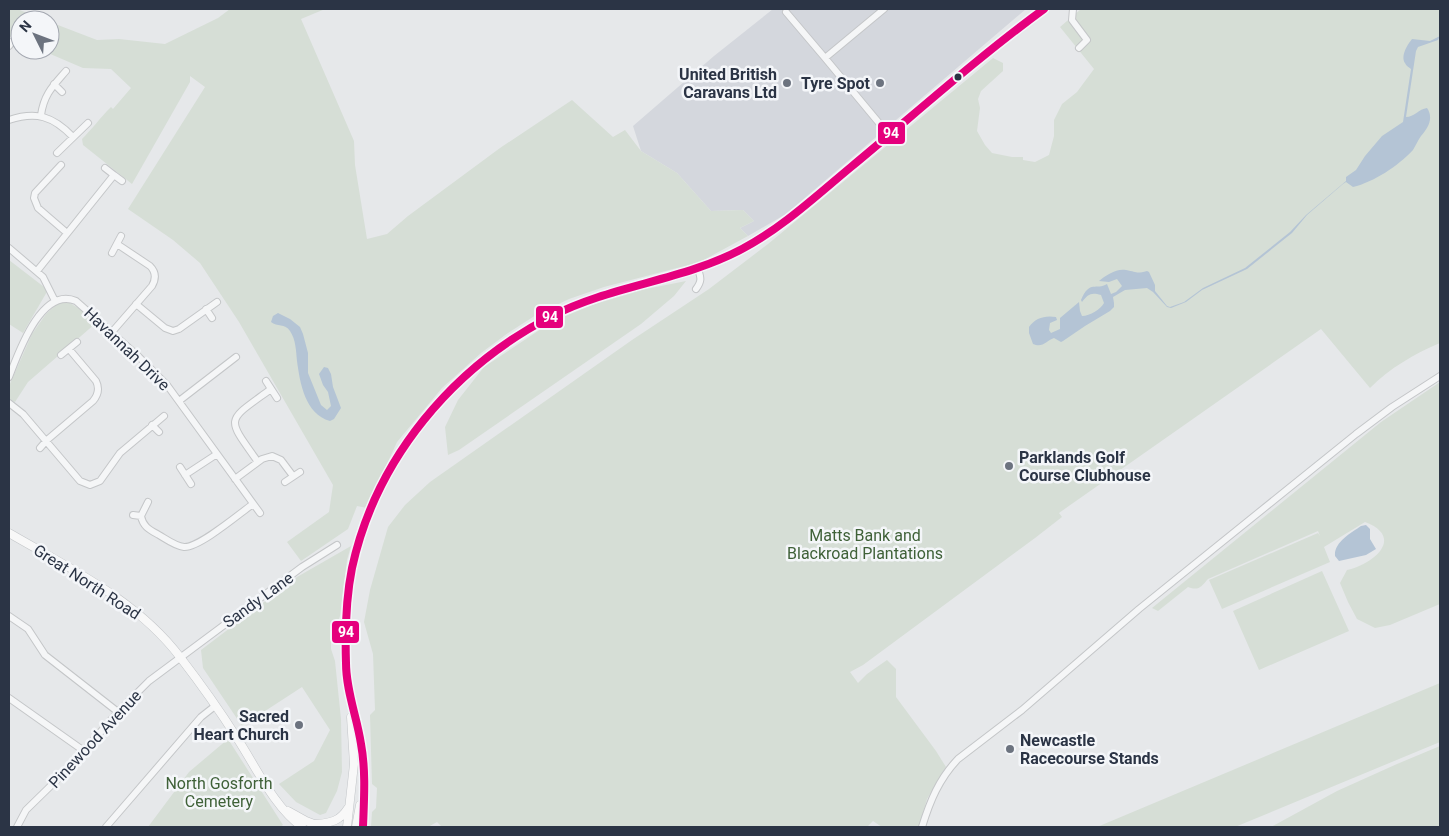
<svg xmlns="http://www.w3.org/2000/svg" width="1449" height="836" font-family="Roboto,sans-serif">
	<rect width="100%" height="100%" fill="#e6e8ea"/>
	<!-- built -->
	<path fill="#d4d7dd" d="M773,9H1026L786,214L748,236L740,228L754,221L743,210L711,211L677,173L641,151L633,126L714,56Z"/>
	<!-- green -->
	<path fill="#d6ded6" d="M9,9H17L45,20H20V41L9,36Z
		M230,9H325L301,19L354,141L355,165L367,239L387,234L408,216L500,148L572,100L613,137L625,130L641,151L677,173L711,211L743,210L754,221L740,228L748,236L700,262L604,287L569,299L536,315L508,333L481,353L442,388L397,442L367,508L357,506L348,529L301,561L287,542L329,512L333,485L239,322L200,263L173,240L128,209L205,87L190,76V82L132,184L83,145L82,139C92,129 100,118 111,107L113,109L131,88L111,69L83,68L41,50H50V22L97,40L119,39L165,44L218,18Z
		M1081,9H1440V343C1414,354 1390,368 1370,388L1321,329L1066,508L1059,513L1062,517L1035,538L863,665L850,672L858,683L867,674L887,660L896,669V697L936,751L946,767L927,799L919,827H882L873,821L868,826L870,827H442L437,822L428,827H371L372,812L376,808L377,788L372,784L370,715L375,710L373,654L364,622L370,590L388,527L405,505L430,482L632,340L709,289L768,244L993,58L1003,63V71L981,91L978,99L980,108L977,131L985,145L992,153L1012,157H1023V160L1035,162L1049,155L1054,136V120L1062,104L1077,92L1094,69L1060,27Z
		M9,260L48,290L23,333L9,324Z
		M686,281L674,296L641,324L459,450L448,455L445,427L458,400L484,367L553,321L595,304L646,289Z
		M68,302L80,309L96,323L28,382L15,402L9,399V386L32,334L46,314L58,303Z
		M1440,382V604L1390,625L1375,628L1357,619L1348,602L1340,583L1347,570C1374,564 1405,537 1365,522L1324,547L1330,562L1222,609L1209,580L1318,533L1320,536L1318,531L1208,579C1201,587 1199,591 1188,587L1158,611L1152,608L1381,422Z
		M351,546L347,560L340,616L337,624L331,627V649L335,661L341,719L342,772L337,791L326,813L320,815L296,802L279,784L314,761L330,730L302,687L242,726L203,668L201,650L297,577Z
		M1322,571L1349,631L1259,670L1233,611Z
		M1440,683V742L1235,827H1097Z
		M228,739L283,825L280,827H148L189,772Z
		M1440,746V827H1271L1337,791L1397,764Z"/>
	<!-- water -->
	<path fill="#b4c4d5" d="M1440,36L1438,40L1418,47L1416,51L1406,117C1414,117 1419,109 1427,108C1434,118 1428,128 1421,136C1418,140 1416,145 1413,150C1398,166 1374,182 1353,187L1346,182L1343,184L1307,215L1292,233L1247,269L1202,290L1186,302L1171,308L1167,307L1153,292L1147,288L1125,290L1113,297L1114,303V307L1110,311L1085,326L1063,341L1061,342L1054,338C1046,341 1043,348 1033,344L1029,333V327C1035,318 1045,315 1056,317L1057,320L1050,323L1049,330L1051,333L1060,329V318L1079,302L1080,311L1082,316C1090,316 1101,309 1104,303L1101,295C1091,292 1088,294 1082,302L1081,300C1090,279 1096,291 1107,284L1111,294L1116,292L1122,286L1117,279L1109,282L1099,281C1106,275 1117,268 1126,270C1137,272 1136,274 1147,271L1149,272L1155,285V291L1167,306L1170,307L1184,302L1203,288L1245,268L1290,232L1306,215L1346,181V177L1356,170L1365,156L1382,136L1403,122L1411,69C1409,67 1406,66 1405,63C1400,56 1408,44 1412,39L1430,41Z
		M278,313L290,319L300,327L303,334L308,353V373L321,405L327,410L331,406L328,392L323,385L319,374L324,367L328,368L331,374L333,387L341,408L334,419L330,421C305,414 300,383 297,361C296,351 296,340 290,331C285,323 277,327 271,322L273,316Z
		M1366,525L1370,529V539L1376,549L1366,555L1339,561L1335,556C1334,542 1351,533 1361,526Z"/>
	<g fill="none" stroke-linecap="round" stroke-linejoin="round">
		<defs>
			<path id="minor" d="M884,9L825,58L889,135
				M1073,9L1072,20L1087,40L1079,48
				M786,12L825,58
				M9,46L12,42
				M54,84L62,92
				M41,115C44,94 53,86 66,71
				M9,120C36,111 53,116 73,137
				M57,153L88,123
				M61,165L35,193L34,198L38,208L67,233
				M114,175L122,181
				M9,248L43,277L55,301
				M112,253L121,236
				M37,271L114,175L105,168
				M696,289C702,281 701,278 698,269
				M136,304L165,328L173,331L179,329L217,302
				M206,309L212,318
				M112,332L152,286C156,279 156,272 150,266L117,244
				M61,355L77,342
				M9,377C18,354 41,286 76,301L138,356L167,385L260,513
				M266,381L277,398
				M179,401L236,357
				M9,403L23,414L80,481L90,485L100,481L120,453L164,416
				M152,425L159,432
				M40,448L47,440L93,401C98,395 100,389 96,381L69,349
				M258,462C225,416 226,422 271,389
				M180,467L191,484
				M185,475L217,454
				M235,479L262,459L272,456L281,460L293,476
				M285,482L300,472
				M133,515L141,516L148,502
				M141,516C143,527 150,530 159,535C166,539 175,546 184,547C199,548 239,514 253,504
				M9,616L28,629L45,655L118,712
				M9,698L84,751
				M17,827L26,810L68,769L118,712L149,681L302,567L337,545
				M106,827L201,717L215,706
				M922,827C930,801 939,779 958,759L1022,710L1139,609L1356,434L1392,407L1440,376"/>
			<path id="major" d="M9,533C69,568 137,600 180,657C200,683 220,711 237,738C256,767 274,807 302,827
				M288,811L306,821L322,827
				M316,824C331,823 340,821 348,808
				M347,827L354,764L351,717
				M356,827L360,805
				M363,827C364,800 366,771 361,744C357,717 346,691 346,663C345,632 346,598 352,568C376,458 453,367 552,316C612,285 682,281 742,249C782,228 816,196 851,167C915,114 977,58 1044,9"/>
		</defs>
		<!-- minor casing -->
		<use href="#minor" stroke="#c4c6c8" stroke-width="8"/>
		<!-- major casing -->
		<use href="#major" stroke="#c2c5c8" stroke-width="9"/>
		<!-- minor -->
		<use href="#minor" stroke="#f5f6f7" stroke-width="6"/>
		<!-- major -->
		<use href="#major" stroke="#f8f8f8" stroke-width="8"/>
		<defs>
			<path id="bus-1" d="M363,827C364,800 366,771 361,744C357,717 346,691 346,663C345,632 346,598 352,568C376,458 453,367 552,316C612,285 682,281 742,249C782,228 816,196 851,167C915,114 977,58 1044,9"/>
		</defs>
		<!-- bus-1 casing -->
		<use href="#bus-1" stroke="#f4f6f9" stroke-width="11"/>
		<!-- bus-1 -->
		<use href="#bus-1" stroke="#e5007d" stroke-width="8"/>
	</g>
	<!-- markers -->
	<circle fill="#2b3445" stroke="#f4f6f9" stroke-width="2" cx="958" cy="77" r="4.5"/>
	<g fill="#6c737f" stroke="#f4f6f9" stroke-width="2">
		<circle cx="787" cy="83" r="5"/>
		<circle cx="880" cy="83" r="5"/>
		<circle cx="1009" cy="466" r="5"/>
		<circle cx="299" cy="725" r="5"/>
		<circle cx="1010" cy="749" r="5"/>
	</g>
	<g text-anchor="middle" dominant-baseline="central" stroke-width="5" stroke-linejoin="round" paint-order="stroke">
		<!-- poi labels -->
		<g font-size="16" font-weight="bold" fill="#2b3445" stroke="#f4f6f9" text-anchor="end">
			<text x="777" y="74">United British<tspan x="777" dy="18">Caravans Ltd</tspan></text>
			<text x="870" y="83">Tyre Spot</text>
			<text x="1019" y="457" text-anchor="start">Parklands Golf<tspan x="1019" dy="18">Course Clubhouse</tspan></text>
			<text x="289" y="716">Sacred<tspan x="289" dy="18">Heart Church</tspan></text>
			<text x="1020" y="740" text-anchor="start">Newcastle<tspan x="1020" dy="18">Racecourse Stands</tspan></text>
		</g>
		<!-- street labels -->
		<g font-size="16" fill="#2b3445" stroke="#f4f6f9">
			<text transform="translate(127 349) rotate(44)">Havannah Drive</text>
			<text transform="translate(87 582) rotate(33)">Great North Road</text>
			<text transform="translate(258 600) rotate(-36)">Sandy Lane</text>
			<text transform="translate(95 739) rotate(-47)">Pinewood Avenue</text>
		</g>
		<!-- park labels -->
		<g font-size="16" fill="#3f6138" stroke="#f4f6f9">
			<text x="865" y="535">Matts Bank and<tspan x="865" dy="18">Blackroad Plantations</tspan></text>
			<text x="219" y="783">North Gosforth<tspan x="219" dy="18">Cemetery</tspan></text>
		</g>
	</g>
	<g stroke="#f4f6f9" stroke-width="2">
		<rect x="877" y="121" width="29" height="24" rx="5" fill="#e5007d"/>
		<rect x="535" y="305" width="29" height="24" rx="5" fill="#e5007d"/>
		<rect x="331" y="620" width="29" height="24" rx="5" fill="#e5007d"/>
	</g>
	<g font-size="14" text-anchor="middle" font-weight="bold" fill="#fff">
		<text x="891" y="138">94</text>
		<text x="550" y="322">94</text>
		<text x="346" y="637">94</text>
	</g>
	<!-- border -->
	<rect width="1449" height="836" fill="none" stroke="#2b3445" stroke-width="20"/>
	<!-- north arrow -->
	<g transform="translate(35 35) rotate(312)"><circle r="24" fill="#f4f6f9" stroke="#a4a8b1"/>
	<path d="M0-4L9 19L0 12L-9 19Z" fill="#6c737f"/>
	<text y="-8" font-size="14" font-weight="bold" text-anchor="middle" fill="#2b3445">N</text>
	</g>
</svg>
